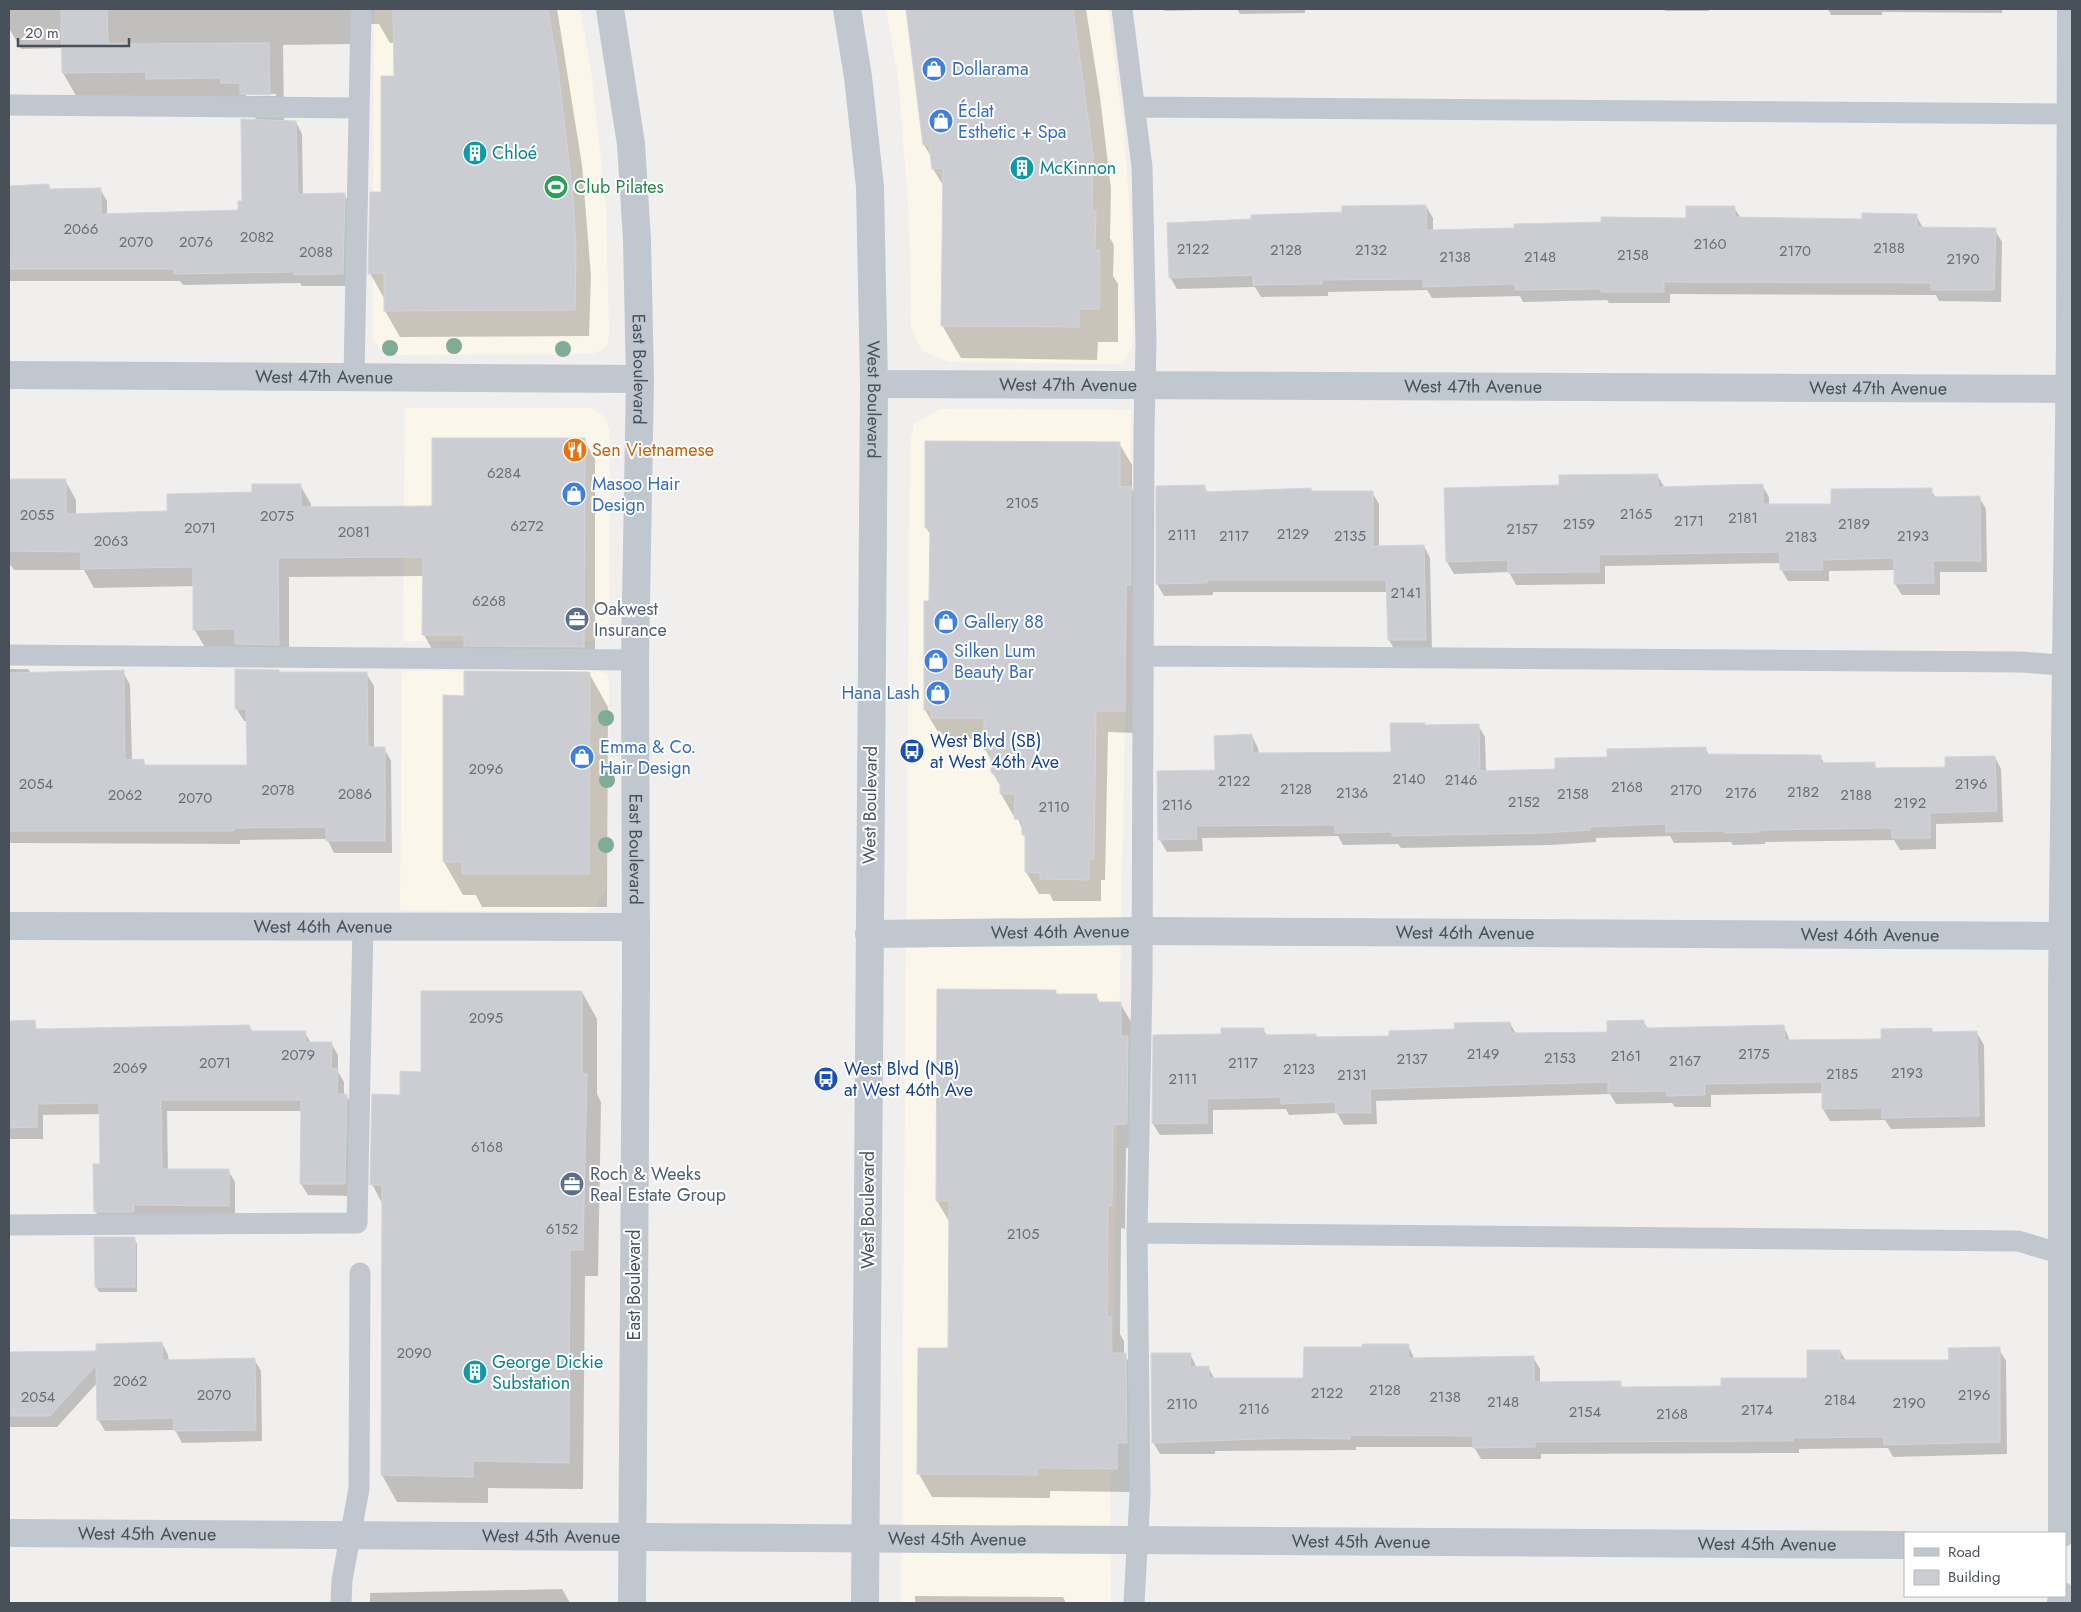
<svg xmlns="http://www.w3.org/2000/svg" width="2081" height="1612" font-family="Jost,sans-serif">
	<rect width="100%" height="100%" fill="#f1efee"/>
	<!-- commercial -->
	<path fill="#faf6e9" d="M374,9H580L591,70L606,206L609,334L608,343L602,350L592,354L394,355L383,351L373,339Z
		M886,9H1108L1123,126L1130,209L1133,332L1132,347L1122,364L951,362L931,355L922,350L917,341L911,325L909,216L898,77Z
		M405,408H591L604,416L610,431L609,632L605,637L588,642L403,641Z
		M940,409L1131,410L1110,1500L1111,1603H901L910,442L914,424Z
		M587,670L602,672L607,675L609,681L607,887L602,897L594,907L583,912L400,910L402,671Z"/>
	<!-- shadow -->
	<path fill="#0003" fill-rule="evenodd" d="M9,9H557L582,165L591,276L589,336L400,337L385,311V300L370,273L383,193L395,78V43H390L379,24H370L351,44L283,45L284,122H296L302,134L303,195L344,194L351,206L350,286H302L300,283L183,285L180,281H9V198L48,186L51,190L100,189L107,201V216L240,211L243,202L257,121L250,108L78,99L63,73V48L21,49L9,28ZM246,93L276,94V96H246Z
		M907,9H1086L1100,97L1111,189L1110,238L1114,245L1113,276L1118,284V342H1098L1097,360L961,358L942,325L944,187L933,169L932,158L924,145Z
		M1163,9H1305V13L1240,14L1237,9L1165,11Z
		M1664,9H1709V11H1665Z
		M1828,9H2002V13L1882,12V15H1831Z
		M1426,206L1433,218V231L1515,229L1687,219L1734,207L1741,219L1863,220L1916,215L1923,228L1995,230L2002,242L2001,302L1939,301L1936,295L1670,294V303H1609L1607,300L1523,302L1520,296L1432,298L1427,290L1328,292V296L1261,297L1255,287L1177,289L1170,277L1252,220Z
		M584,440L595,459V666L435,654L424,635V576L289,577V664L206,649L194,629L195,586L94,588L84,570H14L9,563V481L65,480L76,500V515L168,512L300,485L311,504V509L434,508Z
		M1119,443L1132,465V489L1143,509L1137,733L1108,732L1105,880H1101V901H1053L1050,894H1039L1026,872L1027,840L1016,815H1013L1001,794V787L992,772V762L985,749V739H945L941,732H938L925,710L926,602H931V536L926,527Z
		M1657,475L1665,488L1762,485L1769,497V505H1832L1931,490L1936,498L1979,497L1986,509L1987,572H1940V595H1902L1895,584V570L1829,571V581H1788L1781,569V563L1605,566V584L1516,585L1509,572L1454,574L1447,562L1560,486Z
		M1204,486L1208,493L1311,489L1313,492H1372L1379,504V547L1424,546L1430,558L1432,651L1396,652L1389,640L1388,592H1213V595L1164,596L1157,584L1158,487Z
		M9,669H28L31,673L123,672L130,685L132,761H143L147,767L248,766V721H244L236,708L280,673H366L374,686V748H384L391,761L392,853H334L327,839L240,840V844L9,843Z
		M589,673L608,707L607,907H482L476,895H463L444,862L465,697Z
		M1425,724L1426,727L1478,725L1485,737L1486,772L1556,771L1608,758L1705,748L1710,756H1820L1825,764L1874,763L1877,769L1947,768L1995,757L2001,769L2003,822L1936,824V849L1900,850L1894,840L1765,842V844L1733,845L1731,842L1674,843L1670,836L1596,838V842L1551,845L1401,848L1398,844L1343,845L1338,836L1202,838L1203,851L1167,852L1160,840L1216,771L1252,736L1258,748L1259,754H1392Z
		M582,992L597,1019V1094L601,1102L598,1276H585L583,1489L488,1488V1503L397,1502L382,1475L383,1205L372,1184L402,1096L423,1073Z
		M1055,992L1057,995H1096L1100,1003H1120L1134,1027L1140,1147L1126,1148L1125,1229L1121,1228L1120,1334L1124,1341V1354L1139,1378L1130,1492L1050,1491V1498L932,1497L919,1474L949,1350L950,1223L937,1201Z
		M1643,1021L1648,1029L1784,1027L1790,1041L1882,1040L1931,1029L1934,1033H1977L1984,1045L1985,1127L1891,1129L1885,1120L1830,1121L1823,1109V1093L1711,1095V1107H1675L1672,1103L1616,1104L1610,1094L1376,1101L1377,1124L1344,1125L1337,1113L1289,1115L1286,1109L1213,1110V1134L1160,1135L1153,1124L1222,1035L1263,1029L1267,1036H1316L1317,1039L1391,1037L1510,1023L1516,1034L1608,1033Z
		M249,1026L253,1032L305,1033L311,1043H331L338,1055V1072L344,1082V1095H346L353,1107L351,1196L308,1195L301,1184L303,1111H167L168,1171L228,1170L235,1182V1217L102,1224L96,1212L101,1165V1114L43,1115V1139H9V1030Z
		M134,1238L137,1244V1292H99L96,1287Z
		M162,1343L168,1355L169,1362L254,1359L261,1371L262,1441L182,1443L175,1430L105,1431L98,1419V1382L57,1427H9V1353L97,1352Z
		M1408,1345L1415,1360L1533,1357L1540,1369V1383H1620L1623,1389L1722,1388L1808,1379L1840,1351L1846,1361H1950L1999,1349L2006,1361L2007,1454L1893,1457L1888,1448L1799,1449V1453L1541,1454V1459H1481L1474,1447H1356V1450L1215,1451V1454H1160L1153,1442L1190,1354L1197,1368L1208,1367L1215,1380L1305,1379L1363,1348Z
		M562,1589L570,1603H370V1593Z
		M915,1596L1063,1597L1066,1603H915Z"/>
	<!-- building -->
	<path fill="#cccdd2" stroke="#d3d4d9" d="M61,9H107L108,44L269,43L270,95L240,94V83H221L220,78L146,79V72L62,73Z
		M393,9H548L558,69L573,196L576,249L575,310L384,311V273L368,274L370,192H381V76H394Z
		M906,9H1073L1093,155L1092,211H1096L1095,250H1100L1099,309H1079V327L941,326L943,168L932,169L929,145H923Z
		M241,119L296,121L298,194L345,193L343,274L294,275V272L174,274V269H10L9,186L49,184V189L101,188V214L238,210V201H242Z
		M1426,205L1427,230L1514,228V224L1601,222V217L1686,218V206H1735V217L1862,219V213L1917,214V227L1996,228L1994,290H1931V283L1664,282V292H1601V289L1515,290V284L1423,287V279L1322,280V284L1253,285V275L1169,278L1167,223L1251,219V215L1342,212V206Z
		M432,438H585L584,647L464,646V635H422L423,557L278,558L279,645L235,644V629L193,630V567L81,569V552L9,551V479H66V514L167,511V494L252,492V484H301V507L432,506Z
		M925,441L1120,442V487L1131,486V585H1126L1125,711H1096L1094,859H1089V880L1040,879V873L1025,872V835H1022V820L1014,819L1015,794H1000V781L991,772V750H984V718H931V710H924V601H929L930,528H925Z
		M1658,474V487L1763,484V504H1831V489L1932,488V497L1980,496L1981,561H1933L1934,583L1894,584V558L1822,560L1823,570H1780L1779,552L1599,555V572L1508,573V560L1446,562L1444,488L1559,485V475Z
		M1205,485V492L1311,488V491H1373V546L1424,545L1426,640H1388L1386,580H1207V583L1156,584V486Z
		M235,669L279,670V672H367L368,747H385V841H326V827L234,828V831H9V673L124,670L125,760L144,759V765H247L246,709H235Z
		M464,671L590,672L589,874H462V862H443V695L464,696Z
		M1390,723H1425V725L1479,724L1480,771L1555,769V758L1607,757V749L1706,747V754L1821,755V763L1875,762V768L1945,767V757L1995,756L1997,811L1930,813V838H1892V828L1759,830V832L1725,833L1724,831L1666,832V824L1590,827V830L1544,833L1392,836V832L1335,833V825L1196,826L1197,839L1158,840L1157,771L1215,770L1214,736L1252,734L1253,753L1391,752Z
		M937,989L1056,990V994H1097L1096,1002H1121V1036H1128L1127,1124L1113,1125L1112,1206L1108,1205L1107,1317H1111V1353H1126L1127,1443H1117V1469L1037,1468V1475L917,1474L918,1348H948L949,1201H936Z
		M421,991H582V1074H587L583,1250H570L569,1463L473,1461V1477L381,1475L382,1185H370L372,1094L400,1095V1071L421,1072Z
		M35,1020L36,1029L250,1025V1031H306L305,1042H332L331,1068L338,1069L337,1094H347L345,1184H300L301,1100H161L162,1169H229V1206L134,1205V1212H94L93,1164H100L99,1103L37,1104V1127L9,1128V1021Z
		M1644,1020V1028L1784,1025L1785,1040L1881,1039V1029L1932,1028V1032L1977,1031L1979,1116L1882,1118V1108L1822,1109V1082L1705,1084V1095L1667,1096V1091L1608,1092V1082L1370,1089L1371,1113H1336L1335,1102L1281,1104V1097L1207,1099V1123L1152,1124L1153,1035L1221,1034V1028H1264V1035L1316,1034V1037L1389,1036V1031L1455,1029L1454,1023L1510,1022L1511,1033L1607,1032V1021Z
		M94,1237H135V1287H95Z
		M162,1342L163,1360L255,1358L256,1430L174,1431L173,1418L97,1420L96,1365L50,1416H9V1352L96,1351V1344Z
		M1362,1344H1409L1408,1358L1534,1356V1382L1621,1381V1387L1721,1386V1378H1807V1350H1840V1360H1949L1948,1348L2000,1347V1442L1884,1445V1437L1793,1438V1441L1535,1442V1447L1473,1448V1436L1350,1435V1439L1287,1438L1152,1443L1151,1353H1191L1190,1367L1209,1366V1378H1303L1304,1347H1362Z"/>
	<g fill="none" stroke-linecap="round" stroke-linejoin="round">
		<!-- service -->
		<path stroke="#c0c7cf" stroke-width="21" d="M1122,9L1142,167L1146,342L1144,431L1142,982L1137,1233L1140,1495L1134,1603
			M9,105L359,108
			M1136,107L2071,114
			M354,377L361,9
			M9,655L635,660
			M1144,656L2022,662L2072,666
			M9,1225L357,1223L363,926
			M1137,1233L2018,1241L2072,1257
			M341,1603L342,1580L359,1489L360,1273"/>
		<!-- minor -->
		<g stroke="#c0c7cf" stroke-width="28">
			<path id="s1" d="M610,9L631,144L637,240L640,379L635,660L636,977L632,1603"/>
			<path id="s2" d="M9,375L640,379"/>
			<path id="s3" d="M874,384L2072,389"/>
			<path id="s4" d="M9,926L636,927"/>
			<path id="s5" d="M869,934L1142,931L2063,936"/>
			<path id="s6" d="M9,1533L1905,1545"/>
			<path d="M2062,1533V986L2070,345L2071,9"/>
			<path d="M2061,1603L2062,1596"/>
		</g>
		<!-- tertiary -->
		<path stroke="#c0c7cf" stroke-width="28" id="s7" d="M847,9L858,77L870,187L874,384L865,1603"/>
	</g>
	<!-- trees -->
	<g fill="#7fab97">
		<circle cx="454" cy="346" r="8"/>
		<circle cx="390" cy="348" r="8"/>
		<circle cx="563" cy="349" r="8"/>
		<circle cx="606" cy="718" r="8"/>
		<circle cx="607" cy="780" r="8"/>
		<circle cx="606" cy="845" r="8"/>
	</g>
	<!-- icons -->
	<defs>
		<symbol id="shop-disc" viewBox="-11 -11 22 22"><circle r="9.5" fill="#3f7fe0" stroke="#fff"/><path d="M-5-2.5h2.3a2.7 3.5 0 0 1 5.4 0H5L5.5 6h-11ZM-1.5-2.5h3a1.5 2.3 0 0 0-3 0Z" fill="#fff"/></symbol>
		<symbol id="building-disc" viewBox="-11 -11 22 22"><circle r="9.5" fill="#0f9aa8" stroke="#fff"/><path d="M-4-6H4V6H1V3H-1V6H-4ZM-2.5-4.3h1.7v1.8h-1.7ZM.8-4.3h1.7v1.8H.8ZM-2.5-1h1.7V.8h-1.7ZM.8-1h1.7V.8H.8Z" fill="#fff"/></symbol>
		<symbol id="stadium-disc" viewBox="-11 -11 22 22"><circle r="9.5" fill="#2e9e5b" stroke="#fff"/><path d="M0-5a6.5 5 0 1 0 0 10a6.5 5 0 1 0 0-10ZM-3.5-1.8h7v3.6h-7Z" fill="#fff"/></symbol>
		<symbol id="restaurant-disc" viewBox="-11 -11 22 22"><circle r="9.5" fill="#e8710a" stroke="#fff"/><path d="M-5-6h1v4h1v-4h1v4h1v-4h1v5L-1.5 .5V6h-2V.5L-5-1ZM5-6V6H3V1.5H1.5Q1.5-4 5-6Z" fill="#fff"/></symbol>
		<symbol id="office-disc" viewBox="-11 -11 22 22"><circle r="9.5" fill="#5c6f8a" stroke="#fff"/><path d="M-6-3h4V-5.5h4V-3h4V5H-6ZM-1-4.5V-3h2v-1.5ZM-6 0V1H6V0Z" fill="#fff"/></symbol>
		<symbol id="bus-disc" viewBox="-11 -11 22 22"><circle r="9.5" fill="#1a4fb4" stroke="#fff"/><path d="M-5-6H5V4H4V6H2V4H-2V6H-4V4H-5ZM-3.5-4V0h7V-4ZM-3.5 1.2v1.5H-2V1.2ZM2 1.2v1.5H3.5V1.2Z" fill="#fff"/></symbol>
	</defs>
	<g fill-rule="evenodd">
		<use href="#shop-disc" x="920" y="55" width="28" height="28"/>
		<use href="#shop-disc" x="927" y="107" width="28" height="28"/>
		<use href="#building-disc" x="461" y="139" width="28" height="28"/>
		<use href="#building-disc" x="1008" y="154" width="28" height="28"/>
		<use href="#stadium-disc" x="542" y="173" width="28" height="28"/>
		<use href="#restaurant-disc" x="561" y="436" width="28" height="28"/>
		<use href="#shop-disc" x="560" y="480" width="28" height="28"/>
		<use href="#office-disc" x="563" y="605" width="28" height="28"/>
		<use href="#shop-disc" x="932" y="608" width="28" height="28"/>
		<use href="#shop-disc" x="922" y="647" width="28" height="28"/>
		<use href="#shop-disc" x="924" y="679" width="28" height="28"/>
		<use href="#bus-disc" x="898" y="737" width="28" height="28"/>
		<use href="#shop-disc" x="568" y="743" width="28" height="28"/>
		<use href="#bus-disc" x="812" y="1065" width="28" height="28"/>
		<use href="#office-disc" x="558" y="1170" width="28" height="28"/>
		<use href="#building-disc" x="461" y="1358" width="28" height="28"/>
	</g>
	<g text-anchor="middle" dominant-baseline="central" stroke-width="4" stroke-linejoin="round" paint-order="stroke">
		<!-- number labels -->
		<g font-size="15" fill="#696f78">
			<text x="81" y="229">2066</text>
			<text x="257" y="237">2082</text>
			<text x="136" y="242">2070</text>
			<text x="196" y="242">2076</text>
			<text x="1710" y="244">2160</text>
			<text x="1889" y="248">2188</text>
			<text x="1193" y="249">2122</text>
			<text x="1286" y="250">2128</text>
			<text x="1371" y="250">2132</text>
			<text x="1795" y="251">2170</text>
			<text x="316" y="252">2088</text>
			<text x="1633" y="255">2158</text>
			<text x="1455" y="257">2138</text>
			<text x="1540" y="257">2148</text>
			<text x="1963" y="259">2190</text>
			<text x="504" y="473">6284</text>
			<text x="1022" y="503">2105</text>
			<text x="1636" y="514">2165</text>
			<text x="37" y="515">2055</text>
			<text x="277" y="516">2075</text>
			<text x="1743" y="518">2181</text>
			<text x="1689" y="521">2171</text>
			<text x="1579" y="524">2159</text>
			<text x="1854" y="524">2189</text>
			<text x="527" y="526">6272</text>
			<text x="200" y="528">2071</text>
			<text x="1522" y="529">2157</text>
			<text x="354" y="532">2081</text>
			<text x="1293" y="534">2129</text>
			<text x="1182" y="535">2111</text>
			<text x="1234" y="536">2117</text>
			<text x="1350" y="536">2135</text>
			<text x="1913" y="536">2193</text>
			<text x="1801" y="537">2183</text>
			<text x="111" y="541">2063</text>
			<text x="1406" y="593">2141</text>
			<text x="489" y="601">6268</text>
			<text x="486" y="769">2096</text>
			<text x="1409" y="779">2140</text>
			<text x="1461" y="780">2146</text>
			<text x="1234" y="781">2122</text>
			<text x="36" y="784">2054</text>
			<text x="1971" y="784">2196</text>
			<text x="1627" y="787">2168</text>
			<text x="1296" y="789">2128</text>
			<text x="278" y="790">2078</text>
			<text x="1686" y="790">2170</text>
			<text x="1803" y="792">2182</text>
			<text x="1352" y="793">2136</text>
			<text x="1741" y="793">2176</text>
			<text x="355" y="794">2086</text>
			<text x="1573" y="794">2158</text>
			<text x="125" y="795">2062</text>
			<text x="1856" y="795">2188</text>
			<text x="195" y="798">2070</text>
			<text x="1524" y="802">2152</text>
			<text x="1910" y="803">2192</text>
			<text x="1177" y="805">2116</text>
			<text x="1054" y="807">2110</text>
			<text x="486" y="1018">2095</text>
			<text x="1483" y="1054">2149</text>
			<text x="1754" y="1054">2175</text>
			<text x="298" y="1055">2079</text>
			<text x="1626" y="1056">2161</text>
			<text x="1560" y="1058">2153</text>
			<text x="1412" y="1059">2137</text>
			<text x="1685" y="1061">2167</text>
			<text x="215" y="1063">2071</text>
			<text x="1243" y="1063">2117</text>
			<text x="130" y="1068">2069</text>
			<text x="1299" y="1069">2123</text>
			<text x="1907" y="1073">2193</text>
			<text x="1842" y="1074">2185</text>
			<text x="1352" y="1075">2131</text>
			<text x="1183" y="1079">2111</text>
			<text x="487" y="1147">6168</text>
			<text x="562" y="1229">6152</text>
			<text x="1023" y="1234">2105</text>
			<text x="414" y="1353">2090</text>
			<text x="130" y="1381">2062</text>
			<text x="1385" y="1390">2128</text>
			<text x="1327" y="1393">2122</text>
			<text x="214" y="1395">2070</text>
			<text x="1974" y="1395">2196</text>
			<text x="38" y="1397">2054</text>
			<text x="1445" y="1397">2138</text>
			<text x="1840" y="1400">2184</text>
			<text x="1503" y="1402">2148</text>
			<text x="1909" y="1403">2190</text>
			<text x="1182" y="1404">2110</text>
			<text x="1254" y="1409">2116</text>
			<text x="1757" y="1410">2174</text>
			<text x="1585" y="1412">2154</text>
			<text x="1672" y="1414">2168</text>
		</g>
		<!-- shop labels -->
		<g font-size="18" fill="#366cbe" stroke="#fff" text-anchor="start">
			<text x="952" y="69">Dollarama</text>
			<text x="958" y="111">Éclat<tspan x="958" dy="21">Esthetic + Spa</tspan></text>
			<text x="592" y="484">Masoo Hair<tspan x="592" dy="21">Design</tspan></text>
			<text x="964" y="622">Gallery 88</text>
			<text x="954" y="651">Silken Lum<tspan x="954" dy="21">Beauty Bar</tspan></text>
			<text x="920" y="693" text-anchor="end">Hana Lash</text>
			<text x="600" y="747">Emma &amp; Co.<tspan x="600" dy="21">Hair Design</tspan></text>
		</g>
		<!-- culture labels -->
		<g font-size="18" fill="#0d838f" stroke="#fff" text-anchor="start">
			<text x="492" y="153">Chloé</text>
			<text x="1040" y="168">McKinnon</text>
			<text x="492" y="1362">George Dickie<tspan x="492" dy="21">Substation</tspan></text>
		</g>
		<!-- leisure labels -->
		<g font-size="18" fill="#27864d" stroke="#fff" text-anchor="start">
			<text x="574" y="187">Club Pilates</text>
		</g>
		<!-- street labels -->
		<g font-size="18" fill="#48505a" stroke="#fff">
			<text stroke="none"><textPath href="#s1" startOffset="362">East Boulevard</textPath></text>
			<text stroke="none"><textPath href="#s2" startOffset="315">West 47th Avenue</textPath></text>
			<text stroke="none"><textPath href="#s3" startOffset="194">West 47th Avenue</textPath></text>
			<text stroke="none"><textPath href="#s3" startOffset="599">West 47th Avenue</textPath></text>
			<text stroke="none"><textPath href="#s3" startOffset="1004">West 47th Avenue</textPath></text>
			<text stroke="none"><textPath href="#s7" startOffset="392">West Boulevard</textPath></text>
			<text transform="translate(870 805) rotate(-89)">West Boulevard</text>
			<text stroke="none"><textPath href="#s1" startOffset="842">East Boulevard</textPath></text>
			<text stroke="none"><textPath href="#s4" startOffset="314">West 46th Avenue</textPath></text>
			<text stroke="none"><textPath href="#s5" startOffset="191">West 46th Avenue</textPath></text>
			<text stroke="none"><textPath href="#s5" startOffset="596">West 46th Avenue</textPath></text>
			<text stroke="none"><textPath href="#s5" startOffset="1001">West 46th Avenue</textPath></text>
			<text transform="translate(868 1210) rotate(-90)">West Boulevard</text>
			<text transform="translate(634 1285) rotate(-90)">East Boulevard</text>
			<text stroke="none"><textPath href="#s6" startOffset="138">West 45th Avenue</textPath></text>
			<text stroke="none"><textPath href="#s6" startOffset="542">West 45th Avenue</textPath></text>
			<text stroke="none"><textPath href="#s6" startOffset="948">West 45th Avenue</textPath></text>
			<text stroke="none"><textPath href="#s6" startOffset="1352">West 45th Avenue</textPath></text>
			<text stroke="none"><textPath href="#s6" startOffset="1758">West 45th Avenue</textPath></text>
		</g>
		<!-- food labels -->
		<g font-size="18" fill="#c56008" stroke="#fff" text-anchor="start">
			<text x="592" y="450">Sen Vietnamese</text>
		</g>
		<!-- service labels -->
		<g font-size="18" fill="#4e5e75" stroke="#fff" text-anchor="start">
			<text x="594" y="609">Oakwest<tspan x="594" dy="21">Insurance</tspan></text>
			<text x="590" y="1174">Roch &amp; Weeks<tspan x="590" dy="21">Real Estate Group</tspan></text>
		</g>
		<!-- transit labels -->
		<g font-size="18" fill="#164399" stroke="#fff" text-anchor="start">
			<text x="930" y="741">West Blvd (SB)<tspan x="930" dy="21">at West 46th Ave</tspan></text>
			<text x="844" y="1069">West Blvd (NB)<tspan x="844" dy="21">at West 46th Ave</tspan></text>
		</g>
	</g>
	<!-- border -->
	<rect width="2081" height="1612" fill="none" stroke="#48505a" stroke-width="20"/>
	<!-- legend -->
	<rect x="1904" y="1532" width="162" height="65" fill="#ffffff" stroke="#b6b9bd"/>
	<rect x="1914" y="1548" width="25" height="8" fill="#c0c7cf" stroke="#b6b9bd"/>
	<text x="1948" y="1557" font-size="15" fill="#48505a">Road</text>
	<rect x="1914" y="1570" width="25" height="15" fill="#cccdd2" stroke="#b6b9bd"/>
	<text x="1948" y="1582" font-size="15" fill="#48505a">Building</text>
	<!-- scale -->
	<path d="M18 38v8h111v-8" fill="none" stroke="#48505a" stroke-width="2.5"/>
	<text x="25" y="38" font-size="15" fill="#48505a" stroke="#ffffff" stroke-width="4" paint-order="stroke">20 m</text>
</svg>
